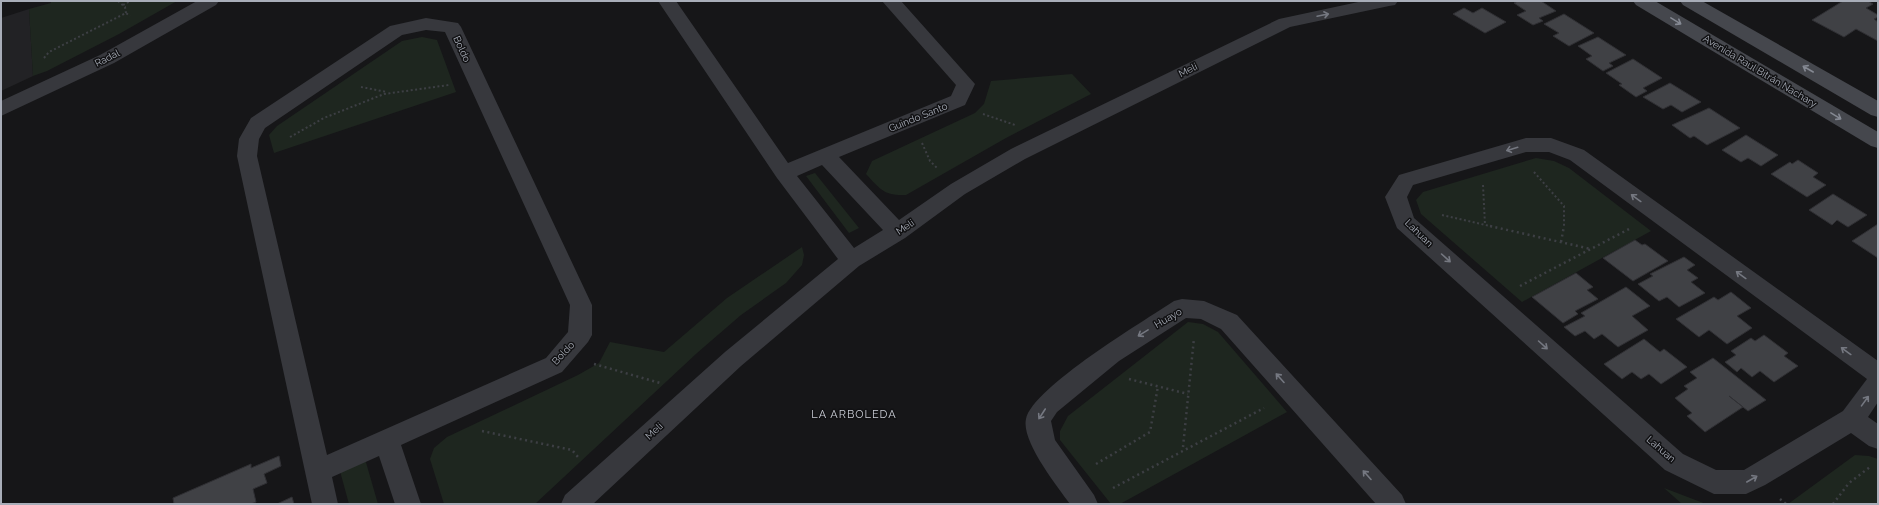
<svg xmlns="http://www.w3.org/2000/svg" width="1879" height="505" font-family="Raleway,sans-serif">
	<rect width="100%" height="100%" fill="#161618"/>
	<!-- built -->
	<path fill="#222225" d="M29,9L33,76L1,91V18Z"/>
	<!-- green -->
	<path fill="#1e261f" d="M51,1H177L119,34L47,71L33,76L29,9L51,3Z
		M422,37L437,40L456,92L274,153L269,135L277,126L402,41Z
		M1072,74L1091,94L1006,138L906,195C884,196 880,189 866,174L872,161L975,113L984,104L991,81Z
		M1536,158L1554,161L1569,168L1651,231L1522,302L1421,214L1416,200L1423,192Z
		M815,173L859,228L849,233L806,176Z
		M802,247L804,255L802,265L786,283L741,315L697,353L535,504H444L430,459L434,448L447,437L578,375L599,363L610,342L664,352L727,298Z
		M1188,322L1203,324L1218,332L1287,412L1120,504H1111L1060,440V431L1068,416Z
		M1855,455L1869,456L1878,459V504H1788Z
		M365,459L378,504H349L340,471Z
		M1664,488L1706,504H1682Z"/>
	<!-- building -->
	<path fill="#404145" stroke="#303034" d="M1518,1H1541L1556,11L1539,18L1543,21L1533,25L1517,15L1526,11L1514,3Z
		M1843,1H1868L1873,4L1866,8L1878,15V17L1874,19L1878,22V41L1856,29L1844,37L1812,20Z
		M1464,8L1473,13L1482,8L1506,22L1485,33L1453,14Z
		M1564,14L1594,33L1569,46L1553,36L1559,33L1544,24Z
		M1598,37L1626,55L1609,63L1613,66L1603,71L1586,59L1592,56L1578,46Z
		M1633,59L1662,78L1643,88L1647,91L1636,97L1619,85L1622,84L1606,73Z
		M1670,83L1701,102L1682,112L1671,105L1663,109L1643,97Z
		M1709,108L1740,128L1707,145L1694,136L1690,138L1672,125Z
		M1746,135L1778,155L1761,166L1748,158L1741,162L1722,150Z
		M1798,160L1818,173L1813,177L1826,185L1807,197L1771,174L1790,162L1792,164Z
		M1833,194L1867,215L1848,227L1837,220L1832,225L1809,210Z
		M1878,224V258L1852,241Z
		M1635,240L1642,245L1645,244L1668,261L1633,281L1603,258Z
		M1684,257L1695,265L1687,270L1698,278L1691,282L1705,293L1679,307L1667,297L1659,301L1638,284L1653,276L1650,274Z
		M1576,273L1593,287L1587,290L1598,299L1575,311L1578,314L1563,323L1532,297Z
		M1626,287L1650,306L1632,316L1648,330L1618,347L1602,334L1594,339L1585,331L1575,336L1564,327L1585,316L1581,313Z
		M1731,292L1751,308L1737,316L1752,328L1727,344L1709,330L1699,337L1676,319L1714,297L1718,300Z
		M1764,335L1788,353L1784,356L1798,366L1774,382L1760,371L1752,377L1741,368L1737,372L1725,362L1736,355L1731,351L1751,338L1755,341Z
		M1644,339L1660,352L1664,349L1687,367L1661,384L1649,374L1641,379L1632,372L1622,379L1604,364Z
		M1713,358L1766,400L1748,411L1729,396L1743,407L1705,432L1687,416L1692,413L1675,398L1688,389L1684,386L1697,378L1690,372Z
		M279,456L281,466L264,474L267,483L253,489L256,502L251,504H174L173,498L251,464V468Z
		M292,497L294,504H277Z"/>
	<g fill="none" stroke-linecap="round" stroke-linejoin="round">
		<!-- path-far1 -->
		<path stroke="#3d3f44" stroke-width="2" stroke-dasharray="2 2.5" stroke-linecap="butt" d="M118,1L125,7L126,13
			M123,5L130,1
			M44,58L49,52L126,13L130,16
			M361,87L387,92
			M983,114L1015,125
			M290,137L324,118L384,94L449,85
			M922,143L930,161L938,169
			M1534,172L1564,206V227
			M1483,185L1485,225
			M1442,215L1494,227"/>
		<!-- path -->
		<path stroke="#3d3f44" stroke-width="2.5" stroke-dasharray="2 3.5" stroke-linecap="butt" d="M1490,226L1591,249
			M1561,242L1564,226
			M1520,286L1631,228
			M594,364L660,383
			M1129,379L1188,394
			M482,431L572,450L578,457
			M1183,447L1194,338
			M1096,464L1150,432L1158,386
			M1113,488L1264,408
			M1780,499L1786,504
			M1833,504L1849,483L1870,467"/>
		<!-- minor -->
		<path fill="#37383d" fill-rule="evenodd" d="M197,1H219L216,5L114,63L1,116V101L100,55Z
			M658,1H676L788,163L951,96L956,85L882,1H901L975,84L965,105L839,157L899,220L951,184L1011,149L1279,19L1363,1H1398L1395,5L1389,6L1290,27L1025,159L965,194L905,238L859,266L741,366L593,504H561L565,495L725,352L838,259L777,178ZM822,165L883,230L854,248L797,176Z
			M426,18L458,23L461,27L592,305V335L588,342L562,372L401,445L421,504H395L379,456L332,477L338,504H312L237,156L239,139L251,118L390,26ZM426,30L445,32L570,305L568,332L546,358L327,455L257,156L259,139L265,128L402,35Z
			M1526,138H1551L1584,150L1878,361V402L1868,417L1878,424V449L1869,446L1851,433L1765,485L1746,494H1714L1665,470L1397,228L1385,197L1399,175ZM1526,152H1549L1570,160L1867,379L1843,411L1744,470H1716L1683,454L1414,218L1407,197L1413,185Z
			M1182,299L1204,301L1237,315L1402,495L1406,504H1376L1221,329L1201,319L1186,318L1119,361L1057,412L1051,421L1055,440L1094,495L1098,504H1070C1057,486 1021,441 1026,419C1033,387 1144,321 1174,301Z"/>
		<!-- secondary -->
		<path fill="#45474d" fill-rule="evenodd" d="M1633,1H1655L1878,132V148L1871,146L1636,5Z
			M1680,1H1702L1878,101V117L1871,115L1683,5Z"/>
	</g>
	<!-- one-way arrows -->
	<defs><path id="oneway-shaft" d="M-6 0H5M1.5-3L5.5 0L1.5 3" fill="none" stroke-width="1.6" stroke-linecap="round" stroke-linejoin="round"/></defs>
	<g stroke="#757881">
		<use href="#oneway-shaft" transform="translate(1323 15) rotate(-12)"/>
		<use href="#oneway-shaft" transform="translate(1512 149) rotate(163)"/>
		<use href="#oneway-shaft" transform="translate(1636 198) rotate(-144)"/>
		<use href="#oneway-shaft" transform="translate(1446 258) rotate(42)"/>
		<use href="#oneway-shaft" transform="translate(1741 275) rotate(-144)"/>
		<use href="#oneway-shaft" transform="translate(1143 333) rotate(148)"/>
		<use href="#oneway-shaft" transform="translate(1543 345) rotate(42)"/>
		<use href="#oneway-shaft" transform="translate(1846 351) rotate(-144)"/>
		<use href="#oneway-shaft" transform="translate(1280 378) rotate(-132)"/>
		<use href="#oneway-shaft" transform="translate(1865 401) rotate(-54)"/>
		<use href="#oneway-shaft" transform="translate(1042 414) rotate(123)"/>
		<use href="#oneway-shaft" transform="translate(1367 475) rotate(-132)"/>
		<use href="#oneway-shaft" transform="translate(1752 479) rotate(-30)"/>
	</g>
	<g stroke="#858993">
		<use href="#oneway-shaft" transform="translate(1676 21) rotate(31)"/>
		<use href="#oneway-shaft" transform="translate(1808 69) rotate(-150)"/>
		<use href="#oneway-shaft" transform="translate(1836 116) rotate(31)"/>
	</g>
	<g text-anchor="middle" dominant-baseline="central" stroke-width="3" stroke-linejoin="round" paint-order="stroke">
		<!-- street labels -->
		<g font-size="10" fill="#a8adb8" stroke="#111113">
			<text transform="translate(462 49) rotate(65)">Boldo</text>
			<text transform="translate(107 58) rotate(-27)">Radal</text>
			<text transform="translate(1188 70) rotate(-26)">Meli</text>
			<text transform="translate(1760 71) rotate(31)">Avenida Raúl Bitrán Nachary</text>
			<text transform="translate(918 117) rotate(-22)">Guindo Santo</text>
			<text transform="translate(905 227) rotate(-34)">Meli</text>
			<text transform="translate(1419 233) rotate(44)">Lahuan</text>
			<text transform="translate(1168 318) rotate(-30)">Huayo</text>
			<text transform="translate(563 353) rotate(-47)">Boldo</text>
			<text transform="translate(654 431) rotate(-43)">Meli</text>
			<text transform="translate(1661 449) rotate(41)">Lahuan</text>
		</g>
		<!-- neighbourhood labels -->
		<g font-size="11" letter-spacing="1" fill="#c9ccd4" stroke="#111113">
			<text x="854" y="414">LA ARBOLEDA</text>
		</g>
	</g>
	<!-- border -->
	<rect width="1879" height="505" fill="none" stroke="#a8adb8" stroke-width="4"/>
</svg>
